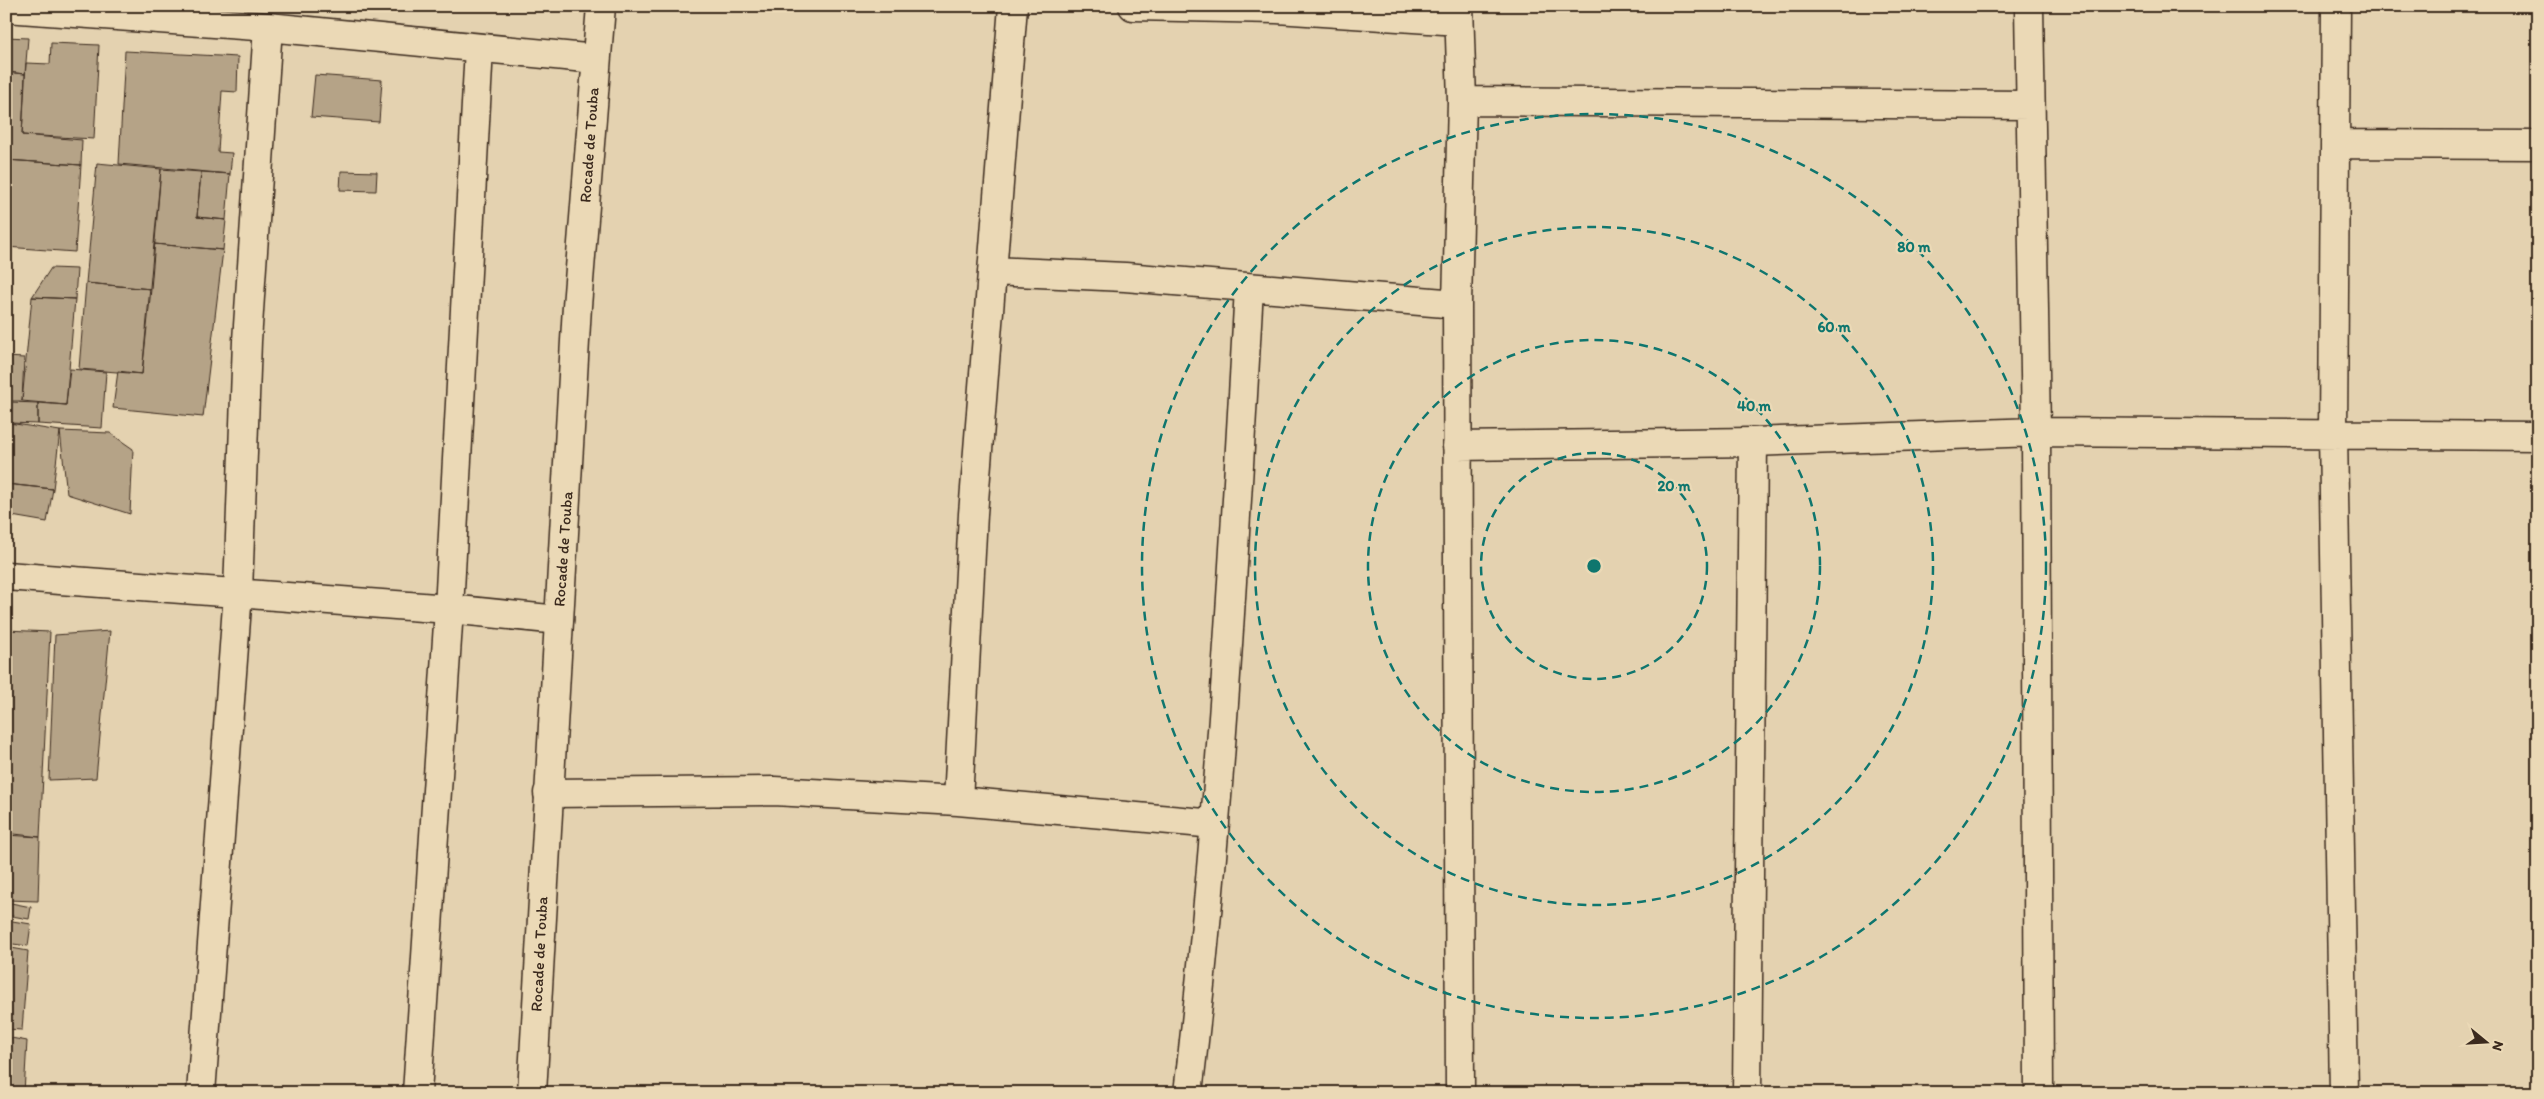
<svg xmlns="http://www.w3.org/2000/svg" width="2544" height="1099" font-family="Itim,sans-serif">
	<rect width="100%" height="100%" fill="#e4d2b0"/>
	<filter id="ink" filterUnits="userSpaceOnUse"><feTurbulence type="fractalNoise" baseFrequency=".02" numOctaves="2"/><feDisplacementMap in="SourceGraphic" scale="10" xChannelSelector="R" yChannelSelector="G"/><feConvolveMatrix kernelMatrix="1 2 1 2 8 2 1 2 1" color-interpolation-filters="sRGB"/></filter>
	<g filter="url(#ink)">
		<!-- building -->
		<path fill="#b5a387" stroke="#3b2a1e" d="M6,37L28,38L25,74L6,72Z
			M51,43L99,45L94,139L22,135L26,63L50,64Z
			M125,51L238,57L237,92L222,91L218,152L232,153L230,174L119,164Z
			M6,72L25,74L22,135L82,140L81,165L6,160Z
			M315,75L382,80L379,122L311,117Z
			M6,160L81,165L75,252L6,247Z
			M97,163L161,169L151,289L86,283Z
			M161,169L201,172L197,217L226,220L223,250L154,244Z
			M341,171L377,172L376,191L340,190Z
			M201,172L230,174L226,220L197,217Z
			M154,244L223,250L203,417L113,408L118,371L142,374Z
			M51,268L77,269L75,299L32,297Z
			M86,283L151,289L142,374L79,369Z
			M32,297L75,299L66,405L22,401Z
			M6,357L24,358L22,401H6Z
			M70,369L106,372L102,428L38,424V403L66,405Z
			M10,402L38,403V424L9,423Z
			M9,423L60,431L53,489L6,484V445Z
			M60,431L110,433L133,449L130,514L67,494Z
			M6,484L53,489L47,522L6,515Z
			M6,630L50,632L40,837L6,833Z
			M110,631L96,778L49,780L55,635Z
			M6,835L40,837L38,901L6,900Z
			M6,902L31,907L29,919L6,915Z
			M6,920L31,924L28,946L6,943Z
			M6,947L28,951L22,1030L6,1029Z
			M6,1037L27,1041L24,1093H6Z"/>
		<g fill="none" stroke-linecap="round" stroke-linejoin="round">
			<defs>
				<path id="minor" d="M1133,6L1277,9L1459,21
					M1459,6L1462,101L1457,304L1460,1093
					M2029,6L2036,432L2039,1093
					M2336,6L2333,433L2344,1093
					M6,8L268,27L596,59
					M1462,101L2030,105
					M2335,144L2538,145
					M993,271L1125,277L1457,304
					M1457,446L1753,442L2036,432L2538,436
					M6,576L449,609L559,620
					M548,793L774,791L958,801L1215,824
					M958,801L973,514L1013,6
					M201,1093L238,592L247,341L268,27
					M417,1093L449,609L479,48
					M1188,1093C1220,826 1234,557 1249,288
					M1747,1093L1753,442"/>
				<path id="major" d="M532,1093L577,306L601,6"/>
			</defs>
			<!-- minor casing -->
			<use href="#minor" stroke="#3b2a1e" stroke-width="31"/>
			<!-- major casing -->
			<use href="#major" stroke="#3b2a1e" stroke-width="31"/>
			<!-- minor -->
			<use href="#minor" stroke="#ebd9b6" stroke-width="28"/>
			<!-- major -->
			<use href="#major" stroke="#ebd9b6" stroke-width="28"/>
		</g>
	</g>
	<!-- distance rings -->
	<g fill="none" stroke="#0f766e" stroke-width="2.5" stroke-dasharray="9 6">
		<circle cx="1594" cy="566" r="113"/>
		<circle cx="1594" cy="566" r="226"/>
		<circle cx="1594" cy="566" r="339"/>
		<circle cx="1594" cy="566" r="452"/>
	</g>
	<g text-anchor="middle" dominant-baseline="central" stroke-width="4.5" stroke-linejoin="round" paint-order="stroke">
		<!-- street labels -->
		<g font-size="16" fill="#3b2a1e" stroke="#ebd9b6">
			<text transform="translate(589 145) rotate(-86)">Rocade de Touba</text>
			<text transform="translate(563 549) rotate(-86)">Rocade de Touba</text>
			<text transform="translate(539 954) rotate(-87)">Rocade de Touba</text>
		</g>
	</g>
	<circle cx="1594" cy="566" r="8" fill="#0f766e" stroke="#ebd9b6" stroke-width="2.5"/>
	<g font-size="15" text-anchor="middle" font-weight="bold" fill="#0f766e" stroke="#ebd9b6" stroke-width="4.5" stroke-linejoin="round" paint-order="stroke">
		<text x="1914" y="252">80 m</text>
		<text x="1834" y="332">60 m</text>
		<text x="1754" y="411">40 m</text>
		<text x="1674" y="491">20 m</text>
	</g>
	<!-- margin -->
	<rect width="2544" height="1099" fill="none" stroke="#ebd9b6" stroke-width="25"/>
	<rect x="12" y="12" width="2519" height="1074" fill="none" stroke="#3b2a1e" stroke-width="2" filter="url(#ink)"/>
	<!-- north arrow -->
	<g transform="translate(2486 1042) rotate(108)" stroke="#ebd9b6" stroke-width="4" paint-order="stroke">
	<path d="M0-4L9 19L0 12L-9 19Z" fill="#3b2a1e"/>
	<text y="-8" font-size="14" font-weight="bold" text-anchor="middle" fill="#3b2a1e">N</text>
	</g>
</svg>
